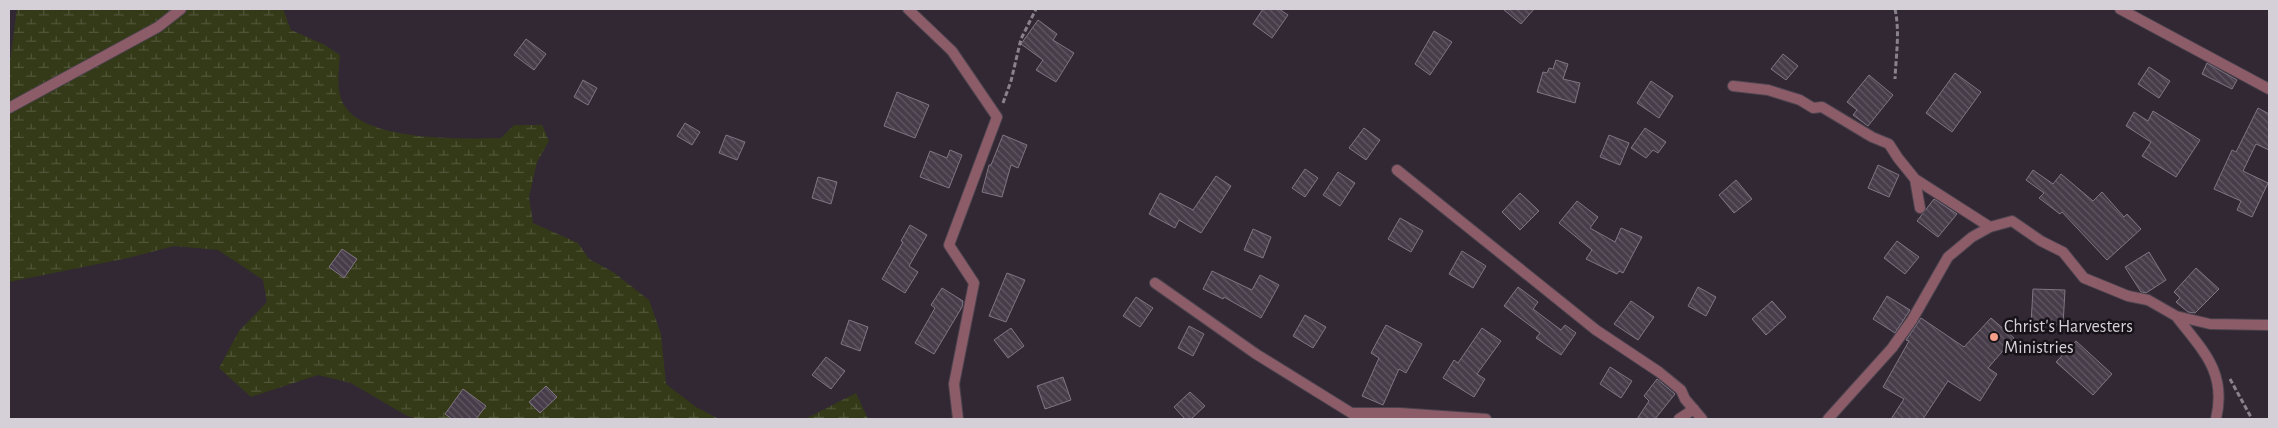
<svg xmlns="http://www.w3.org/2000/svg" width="2278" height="428" font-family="'Alegreya Sans',sans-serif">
	<defs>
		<pattern id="wetland-marsh" width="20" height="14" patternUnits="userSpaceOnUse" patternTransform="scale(1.25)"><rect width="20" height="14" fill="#343a17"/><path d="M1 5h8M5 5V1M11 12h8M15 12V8" fill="none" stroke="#505538"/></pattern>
		<pattern id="building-back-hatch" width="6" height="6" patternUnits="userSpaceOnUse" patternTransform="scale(1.25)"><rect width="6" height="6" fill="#473d4a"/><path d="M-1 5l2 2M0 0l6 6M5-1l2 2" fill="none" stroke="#615863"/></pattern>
	</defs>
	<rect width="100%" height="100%" fill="#312834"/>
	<!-- wetland -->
	<path fill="url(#wetland-marsh)" d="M17,9H283L291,30L325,45L340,55C339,69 336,87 342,101C359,142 463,139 501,138L514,125H542L549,141L537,162L529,197L533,223L578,243L589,259L613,272L649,300L661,334L666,384L696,407L719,419H418L407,416L351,383L318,375L251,397L219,368L239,331L267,302L263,280L218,250L174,246L128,258L9,282V69Z
		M856,393L868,419H805Z"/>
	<!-- building -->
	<path fill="url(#building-back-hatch)" stroke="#807583" d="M1263,9H1279L1288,15L1272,38L1253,24Z
		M1503,9H1534L1521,24Z
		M1038,20L1057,34L1053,40L1074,53L1056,82L1036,70L1043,60L1021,44Z
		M1434,31L1452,42L1430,75L1415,64Z
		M526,39L546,54L534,70L514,55Z
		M1783,54L1798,66L1786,80L1771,69Z
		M1556,60L1568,64L1563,79L1580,83L1575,103L1537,92L1543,72L1547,73L1549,68L1553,69Z
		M2207,63L2237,80L2232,89L2202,74Z
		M2149,67L2170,81L2159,98L2138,84Z
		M1955,73L1981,92L1952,132L1926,113Z
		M1869,75L1893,95L1868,126L1853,115L1857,110L1847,102Z
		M583,80L597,88L588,105L574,97Z
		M1651,81L1673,96L1659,118L1637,103Z
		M897,92L929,105L915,138L884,126Z
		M2258,108L2269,114V150L2256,144L2243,171L2268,183L2252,217L2237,210L2241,201L2214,189L2232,150L2236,152Z
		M2153,111L2200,140L2176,177L2142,156L2151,142L2126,126L2134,112L2148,121Z
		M685,123L700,132L692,145L677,136Z
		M1364,128L1380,140L1366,160L1349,148Z
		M1645,128L1666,142L1658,153L1653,150L1646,158L1631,148Z
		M726,135L745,142L737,160L719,153Z
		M1003,135L1027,145L1018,168L1011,165L1002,197L982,192L989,165H991Z
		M1609,135L1629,143L1620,165L1600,157Z
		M950,150L962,155L949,188L920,177L930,151L947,158Z
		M1878,165L1899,175L1889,197L1868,188Z
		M1305,169L1318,178L1305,197L1292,188Z
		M2033,170L2053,184L2061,174L2093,201L2102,192L2124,217L2127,214L2141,229L2107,260L2062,212L2060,214L2039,198L2044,193L2026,180Z
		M1338,172L1355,183L1340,206L1323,195Z
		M1216,176L1231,186L1201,233L1179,220L1175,228L1149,214L1160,193L1193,210Z
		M818,177L837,182L831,204L812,198Z
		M1736,180L1752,199L1734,213L1719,195Z
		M1520,193L1539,211L1520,230L1502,212Z
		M1934,199L1957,214L1938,237L1917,221Z
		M1577,201L1598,217L1590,228L1615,242L1621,228L1642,237L1623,273L1619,271L1617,274L1586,259L1592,250L1559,223Z
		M1400,218L1423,231L1411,252L1388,239Z
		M910,225L927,235L909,266L918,272L905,293L882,279L903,242L901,241Z
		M1253,229L1271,237L1263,258L1244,250Z
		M1897,241L1919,257L1905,274L1884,258Z
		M342,249L357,259L344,278L329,267Z
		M1462,251L1486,266L1473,288L1449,274Z
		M2149,252L2166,280L2146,293L2141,292L2125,267Z
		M2196,268L2219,289L2195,313L2188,312L2176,302L2180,298L2174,292Z
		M1212,271L1252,290L1260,275L1279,285L1261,318L1224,297L1223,299L1203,289Z
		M1007,273L1025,280L1006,322L989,316Z
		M1518,287L1538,302L1533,309L1561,330L1565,325L1576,333L1561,355L1536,338L1540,333L1504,306Z
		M1698,287L1716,297L1706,316L1688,306Z
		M942,288L963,301L962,307L934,354L915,343L935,308L931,305Z
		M2033,289L2065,290L2063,325L2031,324Z
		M1887,296L1910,310L1895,333L1873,319Z
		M1136,297L1153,308L1140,327L1123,316Z
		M1631,301L1654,317L1638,340L1614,324Z
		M1772,301L1786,317L1766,335L1752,319Z
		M1305,315L1326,327L1313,348L1293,336Z
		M1921,318L1964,347L1991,318L2014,338L1988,368L1997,374L1980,401L1948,381L1923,419H1891L1904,399L1883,387L1909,341L1906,340Z
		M849,320L868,327L860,351L841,344Z
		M1386,325L1422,344L1406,373L1399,369L1383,405L1362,396L1379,358L1371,353Z
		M1189,326L1204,334L1193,356L1178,348Z
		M1011,328L1024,346L1008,358L994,340Z
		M1482,328L1501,341L1477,374L1485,379L1474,397L1443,378L1454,360L1458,363Z
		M2076,341L2112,374L2093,395L2056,362Z
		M826,357L845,371L831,389L812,375Z
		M1610,367L1632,381L1621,398L1600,384Z
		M1063,377L1071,400L1045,409L1037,386Z
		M1657,379L1675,394L1655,419H1637L1649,401L1644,396Z
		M546,386L557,397L540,413L529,402Z
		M463,389L486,406L476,419H452L445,414Z
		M1190,392L1205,406L1191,419H1185L1174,407Z"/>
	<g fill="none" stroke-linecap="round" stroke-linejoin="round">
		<defs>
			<path id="street" d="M908,9L952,51L997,117L949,245L974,283L954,384L958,419
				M2120,9L2269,89
				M1733,86L1768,90L1800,100L1813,108L1822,107L1872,137L1889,144L1898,158L1915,179L1920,208
				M9,108L158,27L181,9
				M1397,170L1596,330L1659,372L1681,390L1685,399L1702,419
				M1915,179L1990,227
				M1155,283L1256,354L1361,419
				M2176,316C2203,351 2227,372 2216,419
				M1352,413H1399L1486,419
				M1679,419L1694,409
				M1828,419L1892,348L1912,320L1948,257L1972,237L1990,227L2012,221L2041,241L2063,252L2084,278L2128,296L2148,300L2176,316L2210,324L2269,325"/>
		</defs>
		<!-- street casing -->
		<use href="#street" stroke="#4b434e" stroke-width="12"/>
		<!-- path -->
		<path stroke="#89818b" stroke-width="3" stroke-dasharray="5 2.5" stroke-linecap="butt" d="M1895,9C1900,32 1896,55 1895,79
			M1003,103L1011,81L1021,39L1036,9
			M2230,379L2252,419"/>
		<!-- street -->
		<use href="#street" stroke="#8c5d68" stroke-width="10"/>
	</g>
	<!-- markers -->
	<circle fill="#f49e8a" stroke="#161218" stroke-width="2" cx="1994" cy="337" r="5"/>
	<g text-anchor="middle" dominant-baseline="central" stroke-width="5" stroke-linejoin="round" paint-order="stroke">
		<!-- poi labels -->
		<g font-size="18" fill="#d5cfd7" stroke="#161218" text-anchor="start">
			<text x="2004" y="327">Christ's Harvesters<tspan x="2004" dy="21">Ministries</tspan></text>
		</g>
	</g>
	<!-- border -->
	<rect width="2278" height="428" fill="none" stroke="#d5cfd7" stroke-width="20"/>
</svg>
